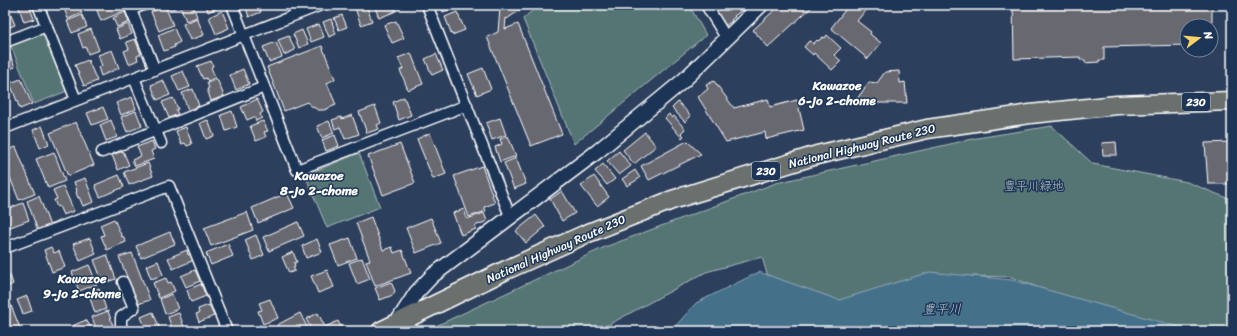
<svg xmlns="http://www.w3.org/2000/svg" width="1237" height="336" font-family="Sriracha,'Klee One',sans-serif">
	<rect width="100%" height="100%" fill="#2c3f5c"/>
	<filter id="ink" filterUnits="userSpaceOnUse"><feTurbulence type="fractalNoise" baseFrequency=".025" numOctaves="2"/><feDisplacementMap in="SourceGraphic" scale="8" xChannelSelector="R" yChannelSelector="G"/><feConvolveMatrix kernelMatrix="1 2 1 2 8 2 1 2 1" color-interpolation-filters="sRGB"/></filter>
	<g filter="url(#ink)">
		<!-- green -->
		<path fill="#557574" stroke="#aababa" d="M538,5H689L706,35L574,144L523,19Z
			M44,33L67,91L34,104L11,46Z
			M1052,126L1093,164L1187,182L1232,200V331H1185L1086,306L1011,277L972,276L845,306L796,292L767,274L762,257L706,272L597,331H425L605,247L776,183L977,138Z
			M359,153L380,207L327,228L305,175Z"/>
		<!-- water -->
		<path fill="#44708a" stroke="#8fa9b9" d="M759,272L839,300L930,272L1012,280L1193,331H671L696,303Z"/>
		<!-- building -->
		<path fill="#686771" stroke="#fff" d="M7,5L15,25L5,29V6Z
			M18,5H29L34,19L24,22Z
			M70,5H78L82,13L68,19L64,8Z
			M95,5H122L124,11L101,21Z
			M168,5H177L178,7L169,10Z
			M180,5H193L197,17L186,21Z
			M206,5H221L222,6L208,12Z
			M245,5H261L259,6L261,12L249,17Z
			M362,5H366L372,21L361,25L355,8Z
			M374,5H393L396,11L379,18Z
			M441,5H454L455,8L443,12Z
			M498,5H527L507,19L506,18L505,29L518,24L562,134L531,146L487,37L498,32L500,8Z
			M723,5H748L742,9L743,10L734,16L735,17L731,20L732,21L725,26L715,10Z
			M780,5H814L768,47L753,30Z
			M849,5H870L857,21L871,32L870,34L881,43L868,59L831,28Z
			M1013,5H1212V45H1211V26H1187V45L1104,47V60H1099V62L1085,63V60H1080V57L1014,59Z
			M165,6L173,25L159,31L151,12Z
			M222,11L229,28L216,34L209,17Z
			M125,12L129,22L117,27L113,18Z
			M457,12L465,30L452,35L445,17Z
			M82,15L87,27L72,33L67,21Z
			M342,15L347,27L339,30L334,18Z
			M197,18L204,35L190,40L183,24Z
			M331,19L336,34L329,37L323,22Z
			M396,21L404,38L392,43L384,25Z
			M128,24L132,34L120,39L116,29Z
			M319,24L324,37L311,42L306,29Z
			M174,28L180,42L174,45L175,47L164,51L158,35Z
			M91,29L99,50L88,54L86,47L83,48L78,34Z
			M302,30L308,44L299,48L293,34Z
			M827,35L841,48L834,55L841,61L832,70L814,53L813,55L804,47L808,42L811,41L813,44L817,40L818,41L823,37L825,38Z
			M289,36L295,50L284,55L278,40Z
			M135,39L141,54L137,56L138,60L129,64L124,51L129,49L126,42Z
			M276,42L282,57L269,62L263,47Z
			M322,46L335,79L327,83L336,105L324,110H318L310,105L307,102L284,111L267,67Z
			M112,50L119,68L101,76L98,67L102,66L98,55Z
			M9,52L15,67L5,71V53Z
			M411,53L423,84L408,90L400,70L403,69L398,58Z
			M436,54L443,70L432,75L425,59Z
			M88,60L97,81L84,86L75,65Z
			M211,61L213,66L211,67L215,78L208,81L206,78L203,79L197,66Z
			M483,68L491,89L477,95L468,74Z
			M243,69L249,84L236,90L230,75Z
			M183,71L190,87L179,91L172,76Z
			M899,71L900,83L905,82L907,103H865L857,99L869,82L877,83L885,72Z
			M21,79L32,104L20,109L10,83Z
			M217,79L224,96L211,101L207,89L209,88L207,83Z
			M163,80L170,95L157,100L151,85Z
			M714,81L734,108L768,99L770,107L797,100L804,130L766,139L765,132L726,142L698,97L708,89L706,85Z
			M193,89L199,106L188,110L182,93Z
			M132,97L136,109L121,115L116,103Z
			M404,97L411,115L399,120L393,102Z
			M173,98L178,109L176,110L178,114L169,118L162,102Z
			M257,99L263,112L260,114L262,118L256,121L254,117L247,120L241,107Z
			M678,102L691,116L685,122L672,108Z
			M375,106L381,123L377,125L379,129L367,133L359,112Z
			M103,107L108,119L92,125L87,113Z
			M136,111L142,126L127,132L121,117Z
			M232,111L237,127L226,131L221,115Z
			M669,114L672,118L674,116L685,129L681,133L684,136L682,138L665,118Z
			M352,115L359,134L345,139L340,127L335,129L332,120L341,117L342,119Z
			M500,118L506,135L492,140L486,123Z
			M111,120L117,137L106,141L100,125Z
			M208,120L214,136L206,139L200,123Z
			M263,121L268,131L264,132L266,137L256,141L250,126Z
			M329,121L334,133L322,138L317,126Z
			M76,122L94,165L68,176L50,133Z
			M42,126L49,144L40,148L33,130Z
			M186,127L192,144L187,146L185,143L181,144L176,131Z
			M645,132L656,146L634,164L623,150Z
			M430,133L446,174L433,179L417,139Z
			M335,135L339,146L326,151L322,140Z
			M508,136L516,156L500,162L495,147L502,144L500,139Z
			M152,141L155,149L151,151L154,159L135,166L132,160L141,156L137,147Z
			M687,141L701,154L649,180L641,166Z
			M1116,142L1117,155H1103L1102,143Z
			M1232,142V184H1208L1205,143Z
			M400,144L415,183L383,195L368,156Z
			M16,147L35,194L19,200L5,165V151Z
			M123,151L129,165L118,170L112,155Z
			M619,151L631,166L619,175L607,161Z
			M54,152L65,181L48,188L36,159Z
			M516,158L526,184L514,189L504,163Z
			M148,163L153,176L129,185L124,172Z
			M603,164L615,179L607,185L595,171Z
			M482,166L495,203L484,207L486,211L469,217L454,176Z
			M635,170L640,178L627,186L622,179Z
			M119,175L124,187L100,197L95,185Z
			M594,176L609,197L597,206L581,186Z
			M85,178L94,202L83,206L79,197L78,198L76,192L77,191L74,182Z
			M63,186L74,211L63,215L59,206L57,207L54,200L57,199L53,190Z
			M562,191L575,213L562,221L550,199Z
			M287,193L294,208L258,223L252,208Z
			M39,196L50,226L38,231L27,201Z
			M23,203L29,220L5,229V210Z
			M464,209L467,219L484,213L487,221L475,226L476,229L461,235L453,213Z
			M247,212L253,230L211,246L204,228Z
			M536,215L545,227L526,243L516,231Z
			M371,217L383,250L392,247L394,253L402,250L411,273L375,286L366,261L370,260L356,223Z
			M431,218L441,243L416,253L406,228Z
			M114,219L122,237L123,236L126,242L107,250L101,236L104,235L100,225Z
			M298,222L304,236L269,251L263,237Z
			M170,232L175,244L141,258L136,246Z
			M256,235L264,255L253,260L245,240Z
			M90,238L96,254L80,261L73,244Z
			M350,238L357,258L338,265L330,245Z
			M317,239L322,252L306,258L302,246Z
			M228,244L233,256L211,265L206,253Z
			M51,247L54,253L59,251L65,267L52,272L44,250Z
			M187,250L188,255L191,254L194,260L173,269L168,258Z
			M293,252L297,262L294,263L295,266L293,267L295,271L289,273L282,257Z
			M132,253L150,300L138,304L119,257Z
			M107,255L116,279L103,283L94,260Z
			M362,258L370,279L357,284L349,263Z
			M158,261L163,275L151,279L146,266Z
			M89,265L97,284L79,291L72,272Z
			M195,270L200,281L186,287L181,276Z
			M327,270L334,287L318,293L311,276Z
			M5,271L7,276L10,275L13,284L5,288Z
			M166,278L168,283L171,282L175,291L159,298L153,283Z
			M391,282L395,291L393,295L380,300L375,288Z
			M201,284L206,296L191,302L187,290Z
			M99,288L106,309L95,313L88,292Z
			M172,294L178,309L165,314L160,299Z
			M27,296L32,311L23,314L17,300Z
			M270,299L278,318L263,324L258,311L262,310L259,303Z
			M10,303L20,328L13,331H5V305Z
			M209,305L214,316L199,322L196,314L199,313L198,309Z
			M108,311L113,326L97,331L92,317Z
			M153,312L160,329L154,331H142L141,328L145,327L141,317Z
			M179,313L184,327L173,331L168,317Z
			M300,313L309,331H280L277,325Z
			M318,313L325,327L338,321L341,327L332,331H312L306,319Z
			M86,320L91,327L89,328L91,331H74L72,326Z
			M261,325L264,331H246Z"/>
		<g fill="none" stroke-linecap="round" stroke-linejoin="round">
			<defs>
				<path id="street" d="M38,5L76,100
					M129,5L155,70
					M232,5L297,170L467,105
					M427,5L510,216
					M706,5L727,39
					M131,10L143,5
					M5,42L47,26
					M134,78L161,143
					M5,128L321,5
					M102,152L264,87
					M5,248L169,186L227,331
					M121,331V317L134,308L123,282"/>
				<path id="secondary" d="M396,324L416,293L432,276L598,151L684,80L761,5"/>
				<path id="highway" d="M381,331L506,270L586,234L672,200L817,155L927,129L1030,114L1117,105L1232,101"/>
			</defs>
			<!-- street casing -->
			<use href="#street" stroke="#fff" stroke-width="13"/>
			<!-- secondary casing -->
			<use href="#secondary" stroke="#fff" stroke-width="17"/>
			<!-- highway casing -->
			<use href="#highway" stroke="#fff" stroke-width="21"/>
			<!-- street -->
			<use href="#street" stroke="#1d3557" stroke-width="10"/>
			<!-- secondary -->
			<use href="#secondary" stroke="#1d3557" stroke-width="14"/>
			<!-- highway -->
			<use href="#highway" stroke="#6a706d" stroke-width="18"/>
		</g>
	</g>
	<g text-anchor="middle" dominant-baseline="central" stroke-width="3" stroke-linejoin="round" paint-order="stroke">
		<!-- shield labels -->
		<g fill="#1d3557" stroke="#bbc2cd" stroke-width="1">
			<rect x="1182" y="93" width="28" height="18" rx="3"/>
			<rect x="752" y="162" width="28" height="18" rx="3"/>
		</g>
		<g font-size="11" font-weight="bold" fill="#fff">
			<text x="1196" y="102">230</text>
			<text x="766" y="171">230</text>
		</g>
		<!-- street labels -->
		<g font-size="12" fill="#fff" stroke="#1d3557">
			<text transform="translate(862 146) rotate(-14)">National Highway Route 230</text>
			<text transform="translate(556 249) rotate(-24)">National Highway Route 230</text>
		</g>
		<!-- park labels -->
		<g font-size="12" fill="#b2c1c0" stroke="#1d3557">
			<text x="1034" y="186">豊平川緑地</text>
		</g>
		<!-- neighbourhood labels -->
		<g font-size="13" font-weight="bold" fill="#fff" stroke="#1d3557">
			<text x="837" y="85">Kawazoe<tspan x="837" dy="15">6-jo 2-chome</tspan></text>
			<text x="319" y="175">Kawazoe<tspan x="319" dy="15">8-jo 2-chome</tspan></text>
			<text x="82" y="278">Kawazoe<tspan x="82" dy="15">9-jo 2-chome</tspan></text>
		</g>
		<!-- water labels -->
		<g font-size="13" font-style="italic" fill="#b4c6d0" stroke="#1d3557">
			<text transform="translate(942 309) rotate(-1)">豊平川</text>
		</g>
	</g>
	<!-- margin -->
	<rect width="1237" height="336" fill="none" stroke="#1d3557" stroke-width="20"/>
	<rect x="10" y="10" width="1217" height="316" fill="none" stroke="#fff" stroke-width="1.5" filter="url(#ink)"/>
	<!-- north arrow -->
	<g transform="translate(1199 38) rotate(74)"><circle r="19" fill="#1d3557" stroke="#77869a"/>
	<path d="M0-3L7 15L0 10L-7 15Z" fill="#ffd166"/>
	<text y="-6" font-size="11" font-weight="bold" text-anchor="middle" fill="#ffffff">N</text>
	</g>
</svg>
